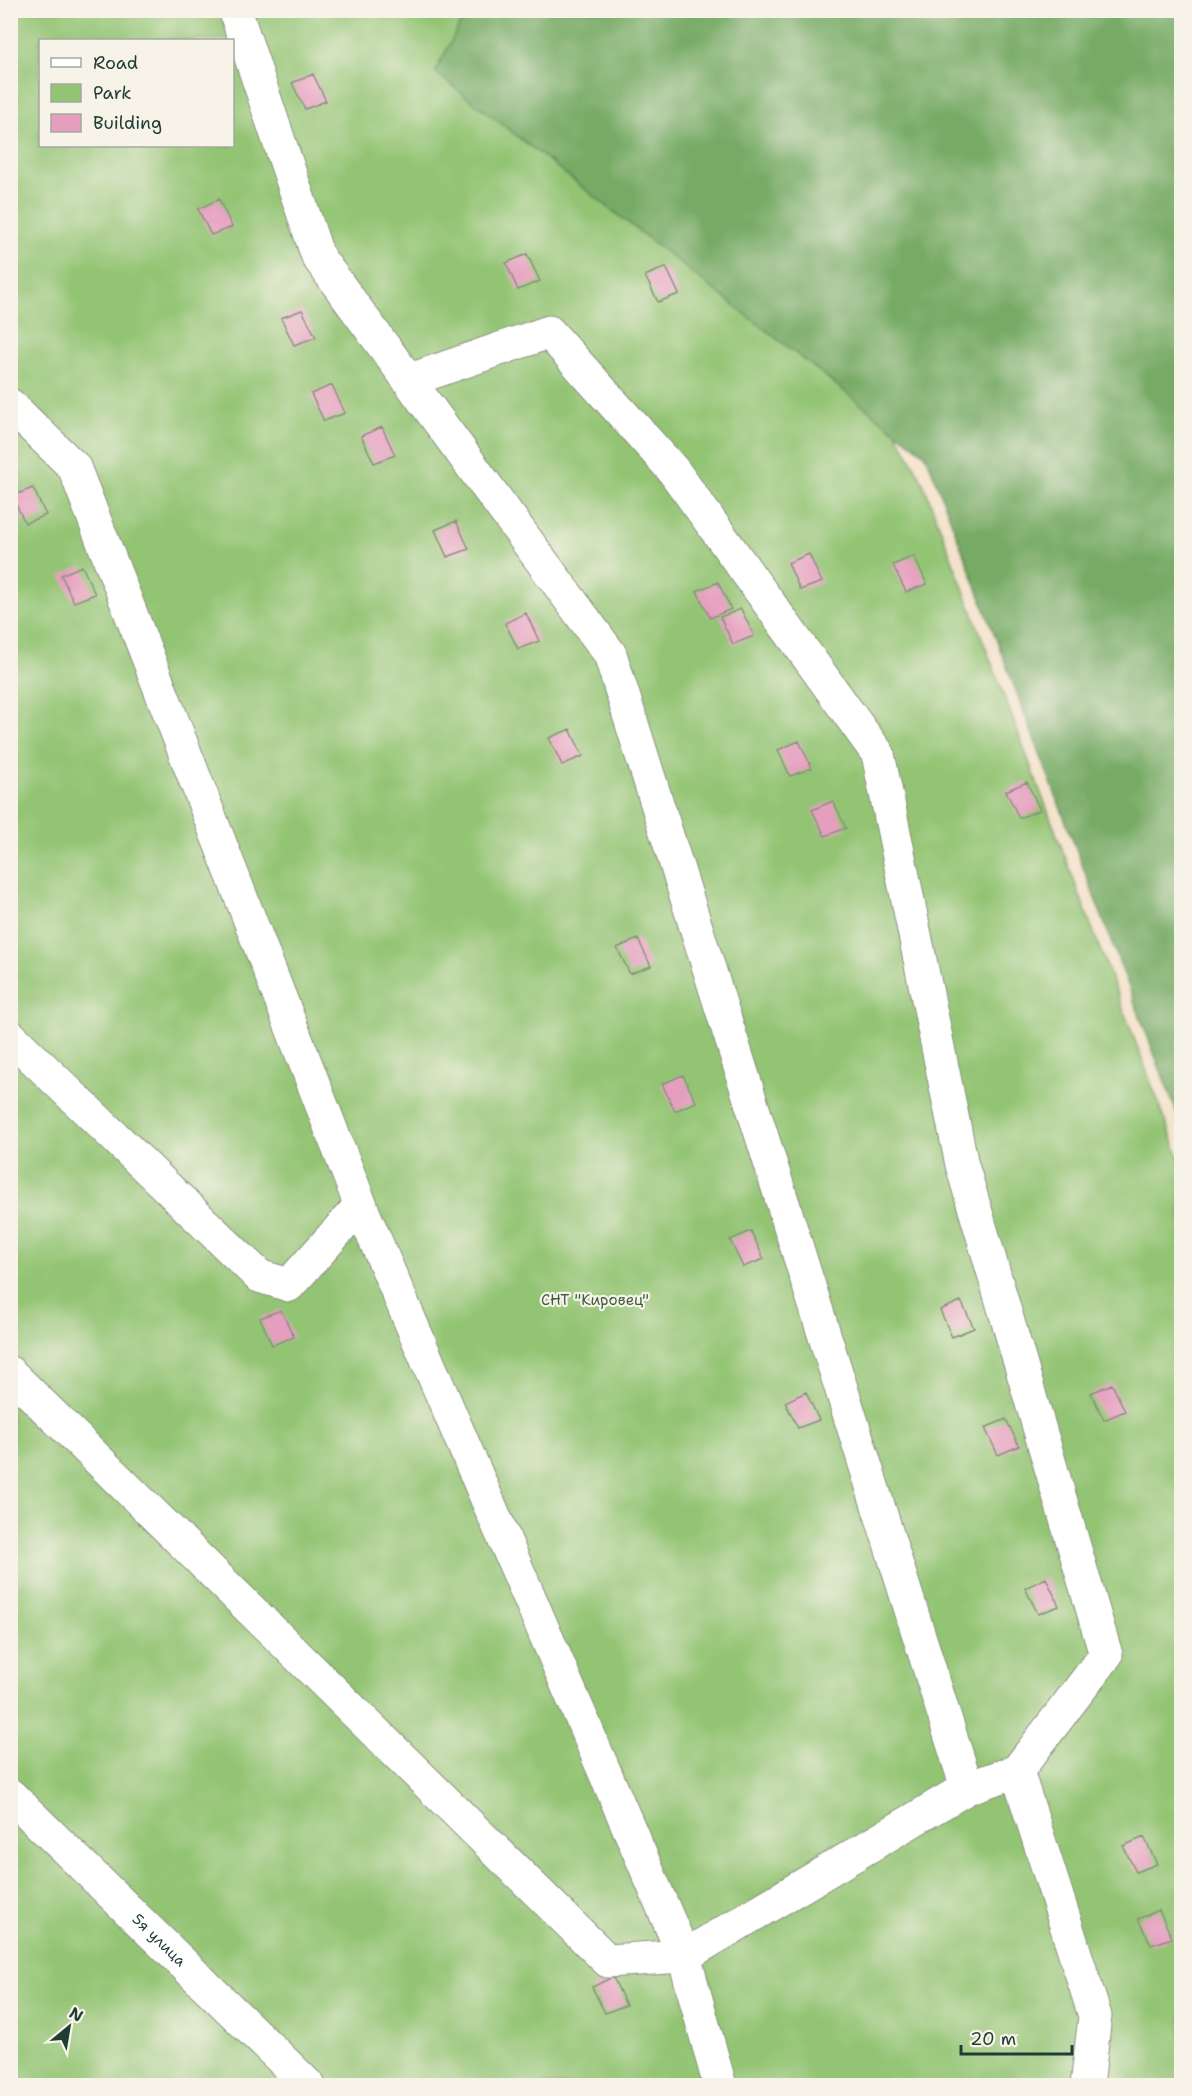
<svg xmlns="http://www.w3.org/2000/svg" width="1192" height="2096" font-family="'Shantell Sans',sans-serif">
	<rect width="100%" height="100%" fill="#f7f3e8"/>
	<filter id="ink" filterUnits="userSpaceOnUse"><feTurbulence type="fractalNoise" baseFrequency=".0167" numOctaves="2"/><feDisplacementMap in="SourceGraphic" scale="12" xChannelSelector="R" yChannelSelector="G"/><feConvolveMatrix kernelMatrix="1 2 1 2 8 2 1 2 1" color-interpolation-filters="sRGB"/></filter>
	<filter id="wash" filterUnits="userSpaceOnUse"><feTurbulence type="fractalNoise" baseFrequency=".008" numOctaves="4" result="noise"/><feDisplacementMap in="SourceGraphic" scale="24" xChannelSelector="R" yChannelSelector="G"/><feGaussianBlur stdDeviation="1.35" result="paint"/><feColorMatrix in="noise" values="0 0 0 0 0 0 0 0 0 0 0 0 0 0 0 0 0 1.4 0 .05"/><feComposite in="paint" operator="in"/></filter>
	<g filter="url(#wash)">
		<rect width="100%" height="100%" fill="#f4e2ca"/>
		<!-- green -->
		<path fill="#93c473" stroke="#598054" stroke-width="1.5" fill-rule="evenodd" d="M11,11H668L922,480L1181,1162V2085L11,2086ZM40,40H232V146H40Z"/>
		<!-- forest -->
		<path fill="#76aa65" stroke="#4a744c" stroke-width="1.5" d="M467,11H1181V1124L926,455L435,72Z"/>
		<g id="blocks">
			<!-- building -->
			<path fill="#e69ebf" d="M313,74L326,101L305,109L292,83Z
				M219,199L232,227L211,235L198,209Z
				M527,254L540,281L518,290L506,263Z
				M666,267L679,294L658,302L645,276Z
				M302,310L316,337L294,345L281,318Z
				M332,385L345,413L324,421L311,394Z
				M382,427L395,455L374,463L361,436Z
				M33,488L46,515L25,523L12,496Z
				M456,521L469,549L447,557L435,530Z
				M809,554L822,582L800,590L788,563Z
				M914,556L927,584L906,592L893,565Z
				M82,566L95,594L74,602L61,575Z
				M718,582L731,609L710,618L697,591Z
				M741,609L754,636L733,644L720,617Z
				M526,613L539,641L518,649L505,623Z
				M570,729L583,756L562,765L549,738Z
				M799,741L812,768L790,776L778,750Z
				M1027,782L1040,810L1019,818L1006,791Z
				M833,801L846,828L825,836L812,810Z
				M638,939L651,966L630,974L617,948Z
				M683,1075L696,1102L675,1111L662,1084Z
				M751,1231L764,1259L743,1267L730,1240Z
				M961,1301L974,1328L952,1337L940,1310Z
				M281,1310L294,1337L272,1345L260,1318Z
				M1112,1384L1125,1411L1104,1420L1091,1393Z
				M806,1392L819,1420L798,1428L785,1402Z
				M1006,1419L1019,1446L998,1455L985,1428Z
				M1046,1578L1059,1606L1038,1614L1025,1588Z
				M1144,1837L1157,1864L1136,1872L1123,1846Z
				M1159,1910L1172,1938L1151,1945L1138,1919Z
				M613,1977L626,2005L605,2013L592,1987Z"/>
		</g>
	</g>
	<g filter="url(#ink)">
		<use href="#blocks" fill-opacity="0" stroke="#8a907f" stroke-width="1.5"/>
		<g fill="none" stroke-linecap="round" stroke-linejoin="round">
			<defs>
				<g id="minor">
					<path d="M235,10L318,257L610,654L967,1788"/>
					<path d="M10,405L74,467L364,1214L684,1956L967,1788L1017,1771L1106,1655L962,1165L878,754L673,470L549,332L410,380"/>
					<path d="M10,1036L259,1276L289,1285L361,1205"/>
					<path d="M10,1373L608,1961L684,1956L720,2086"/>
					<path d="M1017,1771L1095,2016L1087,2086"/>
					<path id="s1" d="M10,1795L309,2086"/>
				</g>
			</defs>
			<!-- minor casing -->
			<use href="#minor" stroke="#8a907f" stroke-width="35"/>
			<!-- minor -->
			<use href="#minor" stroke="#fff" stroke-width="33"/>
		</g>
	</g>
	<g text-anchor="middle" dominant-baseline="central" stroke-width="4.5" stroke-linejoin="round" paint-order="stroke">
		<!-- park labels -->
		<g font-size="15" fill="#3c5f44" stroke="#f7f3e8">
			<text x="595" y="1300">СНТ "Кировец"</text>
		</g>
		<!-- street labels -->
		<g font-size="15" fill="#1f3d34" stroke="#f7f3e8">
			<text stroke="none"><textPath href="#s1" startOffset="208">5я улица</textPath></text>
		</g>
	</g>
	<!-- margin -->
	<rect width="1192" height="2096" fill="none" stroke="#f7f3e8" stroke-width="36"/>
	<!-- legend -->
	<rect x="39" y="39" width="195" height="108" fill="#f7f3e8" stroke="#a1aaa0" stroke-width="1.5"/>
	<rect x="51" y="58" width="30" height="9" fill="#ffffff" stroke="#a1aaa0" stroke-width="1.5"/>
	<text x="93" y="69" font-size="18" fill="#1f3d34">Road</text>
	<rect x="51" y="84" width="30" height="18" fill="#93c473" stroke="#a1aaa0" stroke-width="1.5"/>
	<text x="93" y="99" font-size="18" fill="#1f3d34">Park</text>
	<rect x="51" y="114" width="30" height="18" fill="#e69ebf" stroke="#a1aaa0" stroke-width="1.5"/>
	<text x="93" y="129" font-size="18" fill="#1f3d34">Building</text>
	<!-- north arrow -->
	<g transform="translate(69 2027) rotate(30)" stroke="#f7f3e8" stroke-width="4.5" paint-order="stroke">
	<path d="M0-4.5L10 22L0 15L-10 22Z" fill="#1f3d34"/>
	<text y="-9" font-size="16" font-weight="bold" text-anchor="middle" fill="#1f3d34">N</text>
	</g>
	<!-- scale -->
	<path d="M961 2045v9h111v-9" fill="none" stroke="#1f3d34" stroke-width="3"/>
	<text x="970" y="2045" font-size="18" fill="#1f3d34" stroke="#f7f3e8" stroke-width="4.5" paint-order="stroke">20 m</text>
</svg>
